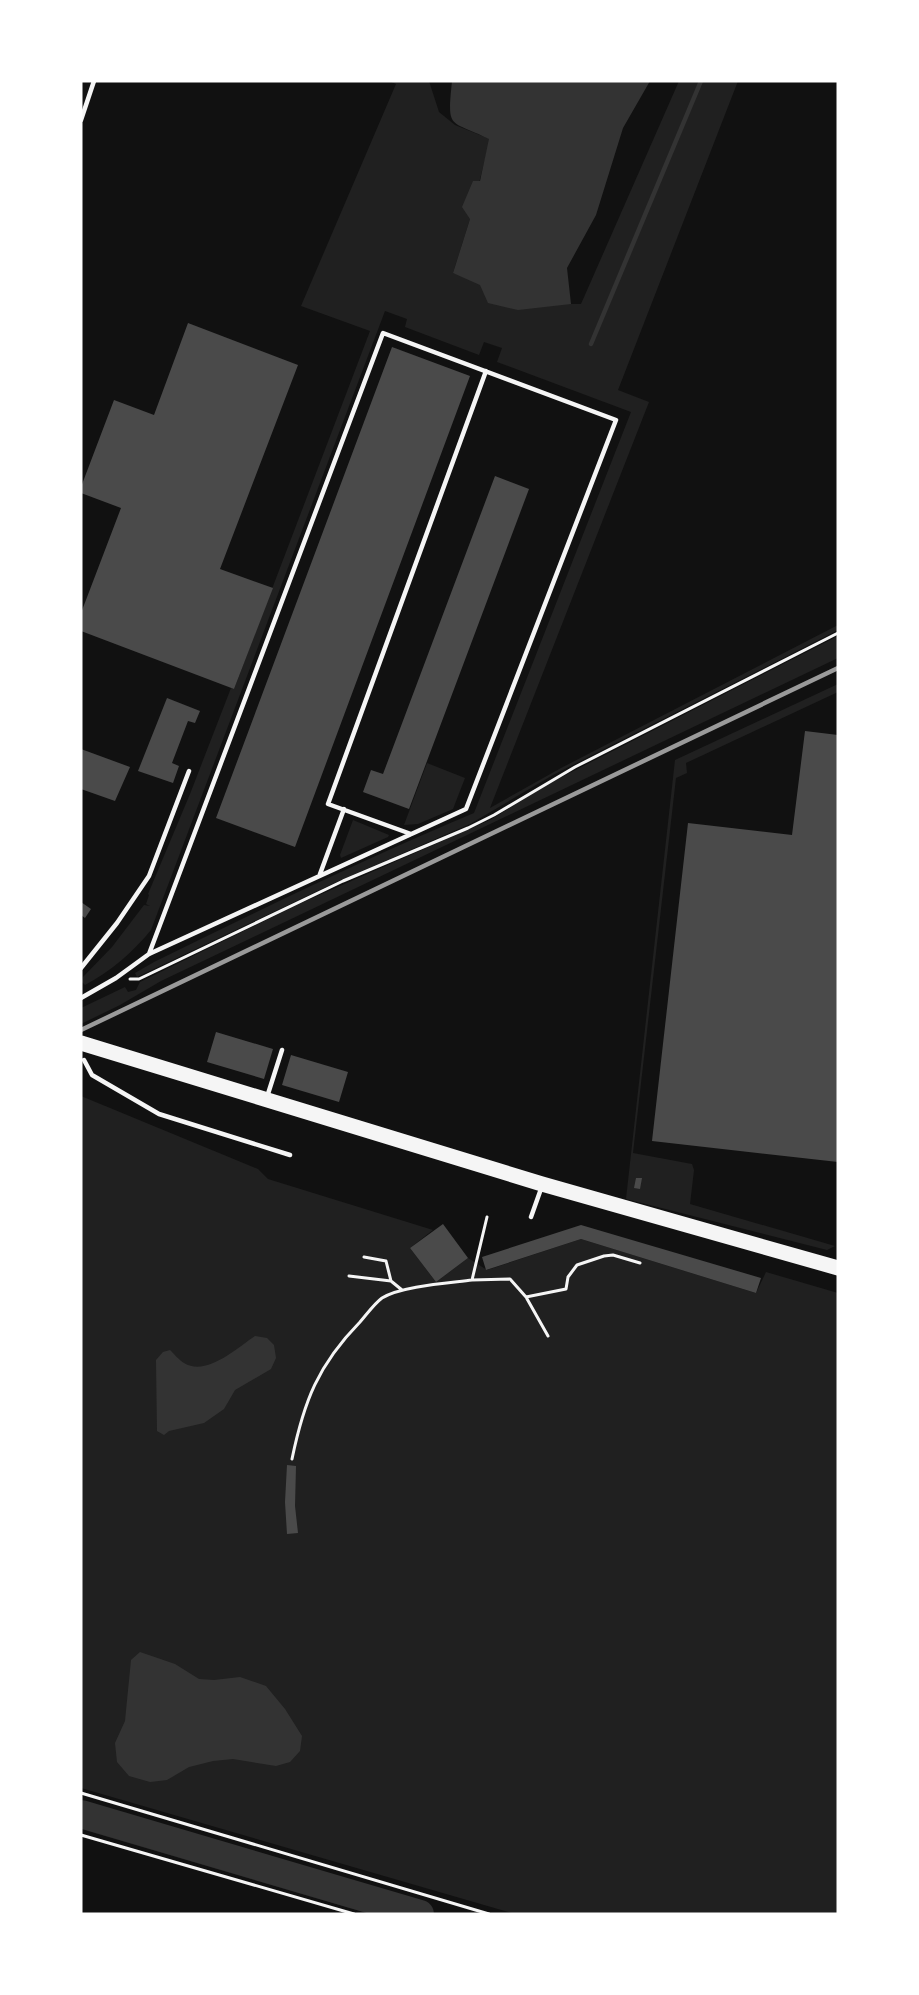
<svg xmlns="http://www.w3.org/2000/svg" width="919" height="1995" font-family="'Archivo Narrow',sans-serif">
	<rect width="100%" height="100%" fill="#111"/>
	<!-- green -->
	<path fill="#202020" d="M389,81H429L439,112L455,125L490,139L470,219L453,273L571,304H581L679,81H738L618,390L649,402L490,808L561,768L838,625V630L553,775L470,824L332,884L137,977L135,973L154,962C260,910 366,858 474,813L631,412L497,362L502,348L484,342L479,355L405,327L407,319L385,311L151,930C133,952 110,972 85,985L82,982L83,977L112,947L144,905L150,906L146,904L149,895L148,894L190,794L231,688L234,689L370,331L301,306L396,84Z
		M838,636V658L161,981L120,1005L81,1024V1008L125,987L128,992L136,990L140,982L299,904L490,820L550,783Z
		M838,684V692L686,763L687,773L676,778L633,1153L692,1164L694,1170L690,1204L835,1246L827,1250L626,1199L675,760Z
		M427,763L465,778L453,809L418,824L404,825Z
		M353,820L389,835L388,837L341,858L340,855Z
		M81,1096L258,1169L268,1179L433,1230L410,1248L436,1282L468,1258L487,1270L581,1239L756,1293L766,1272L838,1293V1914H515L81,1788Z
		M81,1818L405,1914H370L81,1829Z"/>
	<!-- water -->
	<path fill="#333" d="M452,81H650L623,128L596,215L567,268L571,304L518,310L488,303L480,285L453,273L470,219L462,207L473,181H480L489,139C449,119 447,131 452,81Z
		M255,1336L267,1338L274,1345L276,1358L271,1369L235,1390L224,1409L204,1423L169,1431L164,1435L157,1431L156,1360L163,1352L170,1350C174,1354 179,1360 184,1363C206,1377 237,1348 255,1336Z
		M140,1652L175,1664L199,1679L214,1680L240,1677L266,1686L285,1709L302,1736L300,1751L290,1762L276,1766L233,1759L213,1761L189,1767L167,1780L150,1782L129,1776L117,1762L115,1743L125,1721L131,1660Z"/>
	<g fill="none" stroke-linecap="round" stroke-linejoin="round">
		<!-- stream -->
		<path stroke="#333" stroke-width="4.5" d="M591,344L701,81"/>
		<!-- river -->
		<path stroke="#333" stroke-width="28" d="M81,1814L420,1914"/>
	</g>
	<!-- building -->
	<path fill="#4a4a4a" d="M188,323L298,365L220,569L273,588L234,689L81,631V613L121,508L81,493V487L114,400L154,415Z
		M392,347L470,376L295,847L216,818Z
		M495,476L529,489L409,809L363,792L371,770L383,774Z
		M167,698L200,711L195,723L188,721L172,763L179,766L173,783L138,771Z
		M805,731L838,735V1162L652,1141L688,823L792,835Z
		M81,749L130,767L115,801L81,789Z
		M81,902L91,909L85,918L81,915Z
		M216,1032L273,1049L264,1079L207,1062Z
		M291,1055L348,1072L339,1102L282,1085Z
		M636,1178H642L640,1189L634,1188Z
		M443,1224L468,1258L436,1282L410,1248Z
		M581,1225L761,1278L756,1293L581,1239L486,1270L482,1257Z
		M287,1465L296,1466L295,1506L298,1533L287,1534L285,1502Z"/>
	<g fill="none" stroke-linecap="round" stroke-linejoin="round">
		<!-- path -->
		<path stroke="#f5f5f5" stroke-width="3" d="M130,979H139L343,881L468,828L494,815L575,767L838,633
			M364,1257L386,1261L391,1281
			M349,1276L391,1281L402,1290
			M472,1280L510,1279L526,1297L548,1336
			M526,1297L566,1289L568,1277L577,1265L604,1256L613,1255L640,1263
			M292,1459C304,1401 318,1365 360,1322C367,1314 374,1304 382,1298C401,1286 449,1283 472,1280L487,1217
			M81,1793L489,1914
			M81,1835L354,1914"/>
		<!-- service -->
		<path stroke="#f5f5f5" stroke-width="4.5" d="M81,120L94,81
			M411,834L328,804L486,371
			M320,874L344,809
			M81,968L117,923L149,876L189,771
			M81,998L116,978L149,954L466,809L616,420L383,333L149,954
			M84,1060L92,1075L159,1114L290,1155
			M267,1097L282,1050
			M531,1217L542,1186"/>
		<!-- primary -->
		<path stroke="#f5f5f5" stroke-width="15" d="M81,1043L542,1184L838,1268"/>
		<!-- rail -->
		<path stroke="#9a9a9a" stroke-width="4.5" d="M81,1030L838,668"/>
	</g>
	<!-- border -->
	<rect width="919" height="1995" fill="none" stroke="#ffffff" stroke-width="165"/>
</svg>
